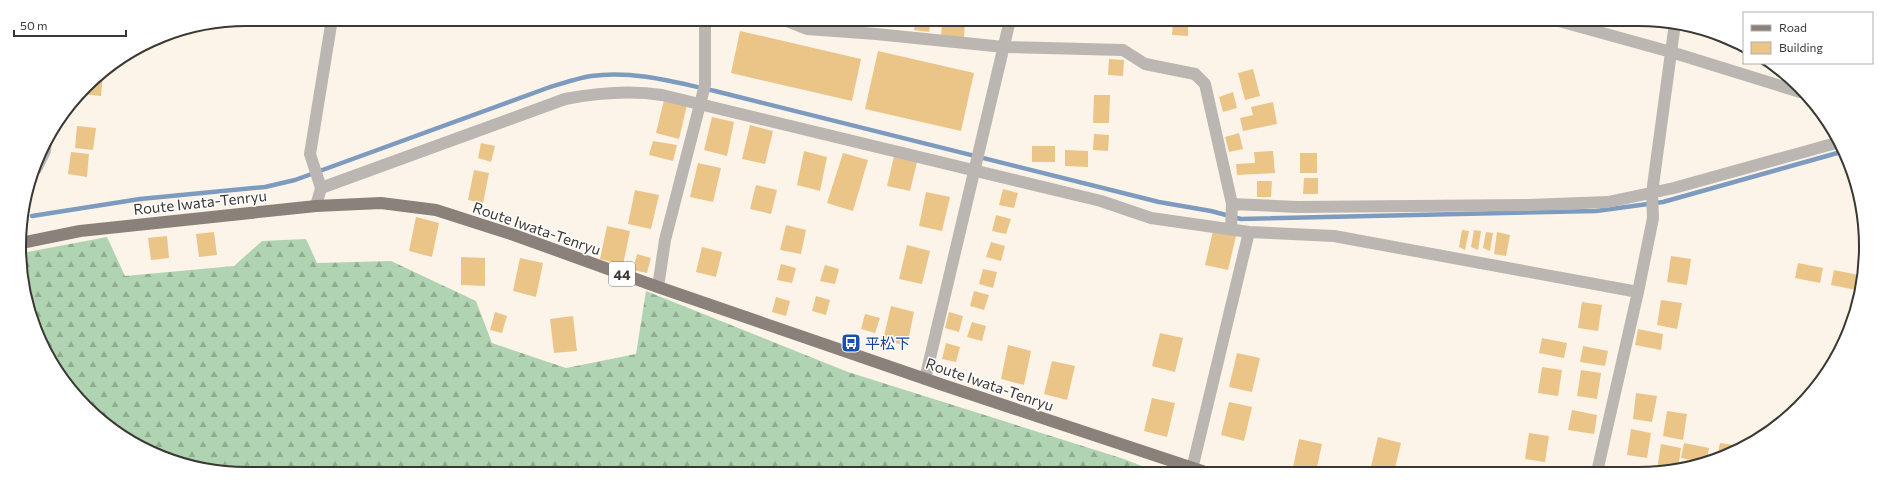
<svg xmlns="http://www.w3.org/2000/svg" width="1885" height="493" font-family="Commissioner,'Noto Sans JP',sans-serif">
	<defs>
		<pattern id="forest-firs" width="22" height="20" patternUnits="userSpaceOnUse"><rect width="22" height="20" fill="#b0d3b2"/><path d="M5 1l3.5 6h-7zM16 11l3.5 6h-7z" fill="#90ac91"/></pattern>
	</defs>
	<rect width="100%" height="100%" fill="#fcf4e9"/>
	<!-- forest -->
	<path fill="url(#forest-firs)" d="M107,237L125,276L234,266L262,241L306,239L317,263L391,261L476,301L492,343L566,368L636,354L646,291L848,372L1124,459L1157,472H217L133,444L66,385L27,306L22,253Z"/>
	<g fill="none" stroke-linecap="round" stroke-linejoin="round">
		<!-- stream -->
		<path stroke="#7d9abf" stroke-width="4.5" d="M32,216L140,199L265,187L295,180L550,87C564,83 578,78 591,76C633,70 675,82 715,91L1159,202L1211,211L1241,219L1596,211L1663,202L1841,152"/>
	</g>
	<!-- building -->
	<path fill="#ebc587" d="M916,20H931L929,32L914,30Z
		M1134,20H1150V27H1134Z
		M1173,20H1188V36L1172,35Z
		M942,21L965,22L964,38L941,37Z
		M740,31L861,59L852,101L731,73Z
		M878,51L974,73L961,131L865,109Z
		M1109,59L1124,60L1123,76L1108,75Z
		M1253,69L1260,96L1245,100L1238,73Z
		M101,73H103L101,96L82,94L96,76Z
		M1233,92L1237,108L1223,112L1219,97Z
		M1094,95H1110L1109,123H1093Z
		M664,100L687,105L679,139L656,133Z
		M1273,102L1277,124L1243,131L1240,118L1253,115L1251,107Z
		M712,117L734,122L727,156L704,150Z
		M750,125L773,131L765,164L742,159Z
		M77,126L96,128L93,150L75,148Z
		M1239,133L1243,149L1229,152L1225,137Z
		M1094,134L1109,135L1108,151L1093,150Z
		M653,141L677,145L673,161L649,155Z
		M481,143L495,146L491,162L478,158Z
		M1032,146H1055V162H1032Z
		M1065,150L1088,151V167L1065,166Z
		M804,151L827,157L820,191L797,185Z
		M1273,151L1275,173L1237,175L1236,164L1255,163L1254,152Z
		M71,152L89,154L87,177L68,174Z
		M895,152L918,158L910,191L887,186Z
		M843,153L868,160L853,211L827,203Z
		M1300,153H1317V173H1300Z
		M698,163L721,168L713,202L690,197Z
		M474,170L489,173L483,203L468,200Z
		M1304,178H1318V194H1303Z
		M1257,181H1272L1271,197H1257Z
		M756,185L777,190L771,214L750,209Z
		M1003,189L1018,193L1014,208L999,205Z
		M635,190L659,195L651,229L628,224Z
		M926,192L950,197L942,231L919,226Z
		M996,215L1011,219L1006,234L992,231Z
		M416,217L439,223L432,257L409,251Z
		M786,225L806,230L801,254L780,250Z
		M607,226L630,231L623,265L600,259Z
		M1462,230L1469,231L1465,250L1459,247Z
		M1474,230L1481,231L1478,250L1471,247Z
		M1213,231L1236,236L1228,270L1205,265Z
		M214,232L217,255L199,257L196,234Z
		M1486,232L1493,233L1490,251L1483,248Z
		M1497,232L1510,235L1506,256L1494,254Z
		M167,236L169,258L151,260L148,238Z
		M991,242L1005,246L1001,261L986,257Z
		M907,245L930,251L922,284L899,279Z
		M702,247L722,252L716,277L696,272Z
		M637,254L651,258L647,273L633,270Z
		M1671,256L1691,259L1687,285L1667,282Z
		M461,257L485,258V286L461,285Z
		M520,258L543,263L536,297L513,291Z
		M1798,263L1823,268L1820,283L1795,278Z
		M781,264L796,268L792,283L777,280Z
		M825,265L839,269L835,284L820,281Z
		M983,269L997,272L993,288L979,284Z
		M1834,270L1859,275L1856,290L1831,285Z
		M974,291L989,295L984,310L970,306Z
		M816,296L830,300L826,315L812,311Z
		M776,297L790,301L786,316L772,312Z
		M1661,300L1682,303L1677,329L1657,325Z
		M1582,302L1602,305L1598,331L1578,328Z
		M891,306L914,312L907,346L883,340Z
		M495,312L507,316L502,333L490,330Z
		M949,312L963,316L959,332L945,328Z
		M865,314L880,318L875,333L861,329Z
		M573,316L577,351L554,353L550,319Z
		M972,322L986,326L982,341L967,337Z
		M1638,329L1663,334L1661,350L1635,345Z
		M1160,333L1183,338L1175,372L1152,366Z
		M1542,338L1567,343L1564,358L1539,353Z
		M946,343L960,347L956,362L942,359Z
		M1008,345L1031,351L1024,385L1001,379Z
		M1583,346L1608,351L1605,366L1580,362Z
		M1237,353L1260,358L1252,392L1229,387Z
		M1052,361L1075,366L1067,400L1044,394Z
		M1542,367L1562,370L1558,396L1538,393Z
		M1581,370L1601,373L1597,399L1577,396Z
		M1636,393L1657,396L1652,422L1633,419Z
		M1152,398L1175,403L1167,437L1144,431Z
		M1229,402L1252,407L1244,441L1221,435Z
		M1572,410L1597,415L1594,434L1568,430Z
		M1667,411L1687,414L1683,440L1663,436Z
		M1631,429L1651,433L1647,458L1627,455Z
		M1529,433L1549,436L1545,462L1525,459Z
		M1378,437L1401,443L1394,472L1370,471Z
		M1299,439L1322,444L1316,472H1292Z
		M1684,443L1709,448L1707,460L1701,462L1681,458Z
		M1720,443L1740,446L1739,450L1717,457Z
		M1661,444L1681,448L1678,469L1668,472L1657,470Z
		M1620,468V472H1605V469Z"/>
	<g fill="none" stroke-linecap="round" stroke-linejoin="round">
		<!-- minor -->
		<path stroke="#bbb6b2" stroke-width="12" d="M784,20L807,29L876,34L1004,47L1123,50L1145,64L1195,74L1205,84L1232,204L1231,229
			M1559,21L1671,52L1800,92
			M36,169L45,151L46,141
			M321,188L310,154L332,19
			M1232,204L1298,207L1528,205L1608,202L1674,188L1836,143
			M316,206L321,188L565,99C597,93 630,90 662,95L1101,201L1151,218L1249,232L1334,236L1638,292L1653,218L1652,193L1675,23
			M658,287L665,240L705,85V20
			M1192,469L1249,232
			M1597,472L1638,292"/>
		<!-- tertiary -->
		<path stroke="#bbb6b2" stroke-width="12" d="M925,379L1010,20"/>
		<!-- primary -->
		<path stroke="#89817a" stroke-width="12" d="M21,243L80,231L316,206L381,203L436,210L514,235L658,287L943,385L1205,472"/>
	</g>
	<!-- icons -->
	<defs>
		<symbol id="bus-square" viewBox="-11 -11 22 22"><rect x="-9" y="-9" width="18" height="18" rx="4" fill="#1a4fb4" stroke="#fff"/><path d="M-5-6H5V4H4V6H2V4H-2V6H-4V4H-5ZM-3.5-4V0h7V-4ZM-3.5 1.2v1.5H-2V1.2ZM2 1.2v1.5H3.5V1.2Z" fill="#fff"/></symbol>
	</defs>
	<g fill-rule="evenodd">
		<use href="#bus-square" x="840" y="332" width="22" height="22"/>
	</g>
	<g text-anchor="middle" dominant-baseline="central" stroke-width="3" stroke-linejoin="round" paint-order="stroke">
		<!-- shield labels -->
		<rect fill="#fff" stroke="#757470" stroke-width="1" x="609" y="262" width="26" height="24" rx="3"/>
		<g font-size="14" font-weight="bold" fill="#3a3833">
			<text x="622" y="274">44</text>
		</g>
		<!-- street labels -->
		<g font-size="15" fill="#3a3833" stroke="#fff">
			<text transform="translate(200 202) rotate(-6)">Route Iwata-Tenryu</text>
			<text transform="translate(537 228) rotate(19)">Route Iwata-Tenryu</text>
			<text transform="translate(990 384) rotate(19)">Route Iwata-Tenryu</text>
		</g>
		<!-- transit labels -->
		<g font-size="15" fill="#164399" stroke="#fff" text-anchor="start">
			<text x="865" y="343">平松下</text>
		</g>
	</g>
	<!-- crop -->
	<path d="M0 0H1885V493H0ZM246 26H1639A220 220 0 0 1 1859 246V247A220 220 0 0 1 1639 467H246A220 220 0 0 1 26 247V246A220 220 0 0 1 246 26Z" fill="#fff" fill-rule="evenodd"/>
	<path fill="none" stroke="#3a3833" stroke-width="2" d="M246 26H1639A220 220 0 0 1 1859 246V247A220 220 0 0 1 1639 467H246A220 220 0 0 1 26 247V246A220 220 0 0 1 246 26Z"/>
	<!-- legend -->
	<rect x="1743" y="12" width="130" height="52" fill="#ffffff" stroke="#b0afad"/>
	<rect x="1751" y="25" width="20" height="6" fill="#89817a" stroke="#b0afad"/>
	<text x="1779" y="32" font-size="12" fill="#3a3833">Road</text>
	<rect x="1751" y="42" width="20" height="12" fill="#ebc587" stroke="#b0afad"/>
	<text x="1779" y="52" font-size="12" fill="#3a3833">Building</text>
	<!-- scale -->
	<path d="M14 30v6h112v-6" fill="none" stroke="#3a3833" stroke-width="2"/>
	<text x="20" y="30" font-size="12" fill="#3a3833" stroke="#ffffff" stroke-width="3" paint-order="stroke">50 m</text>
</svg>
